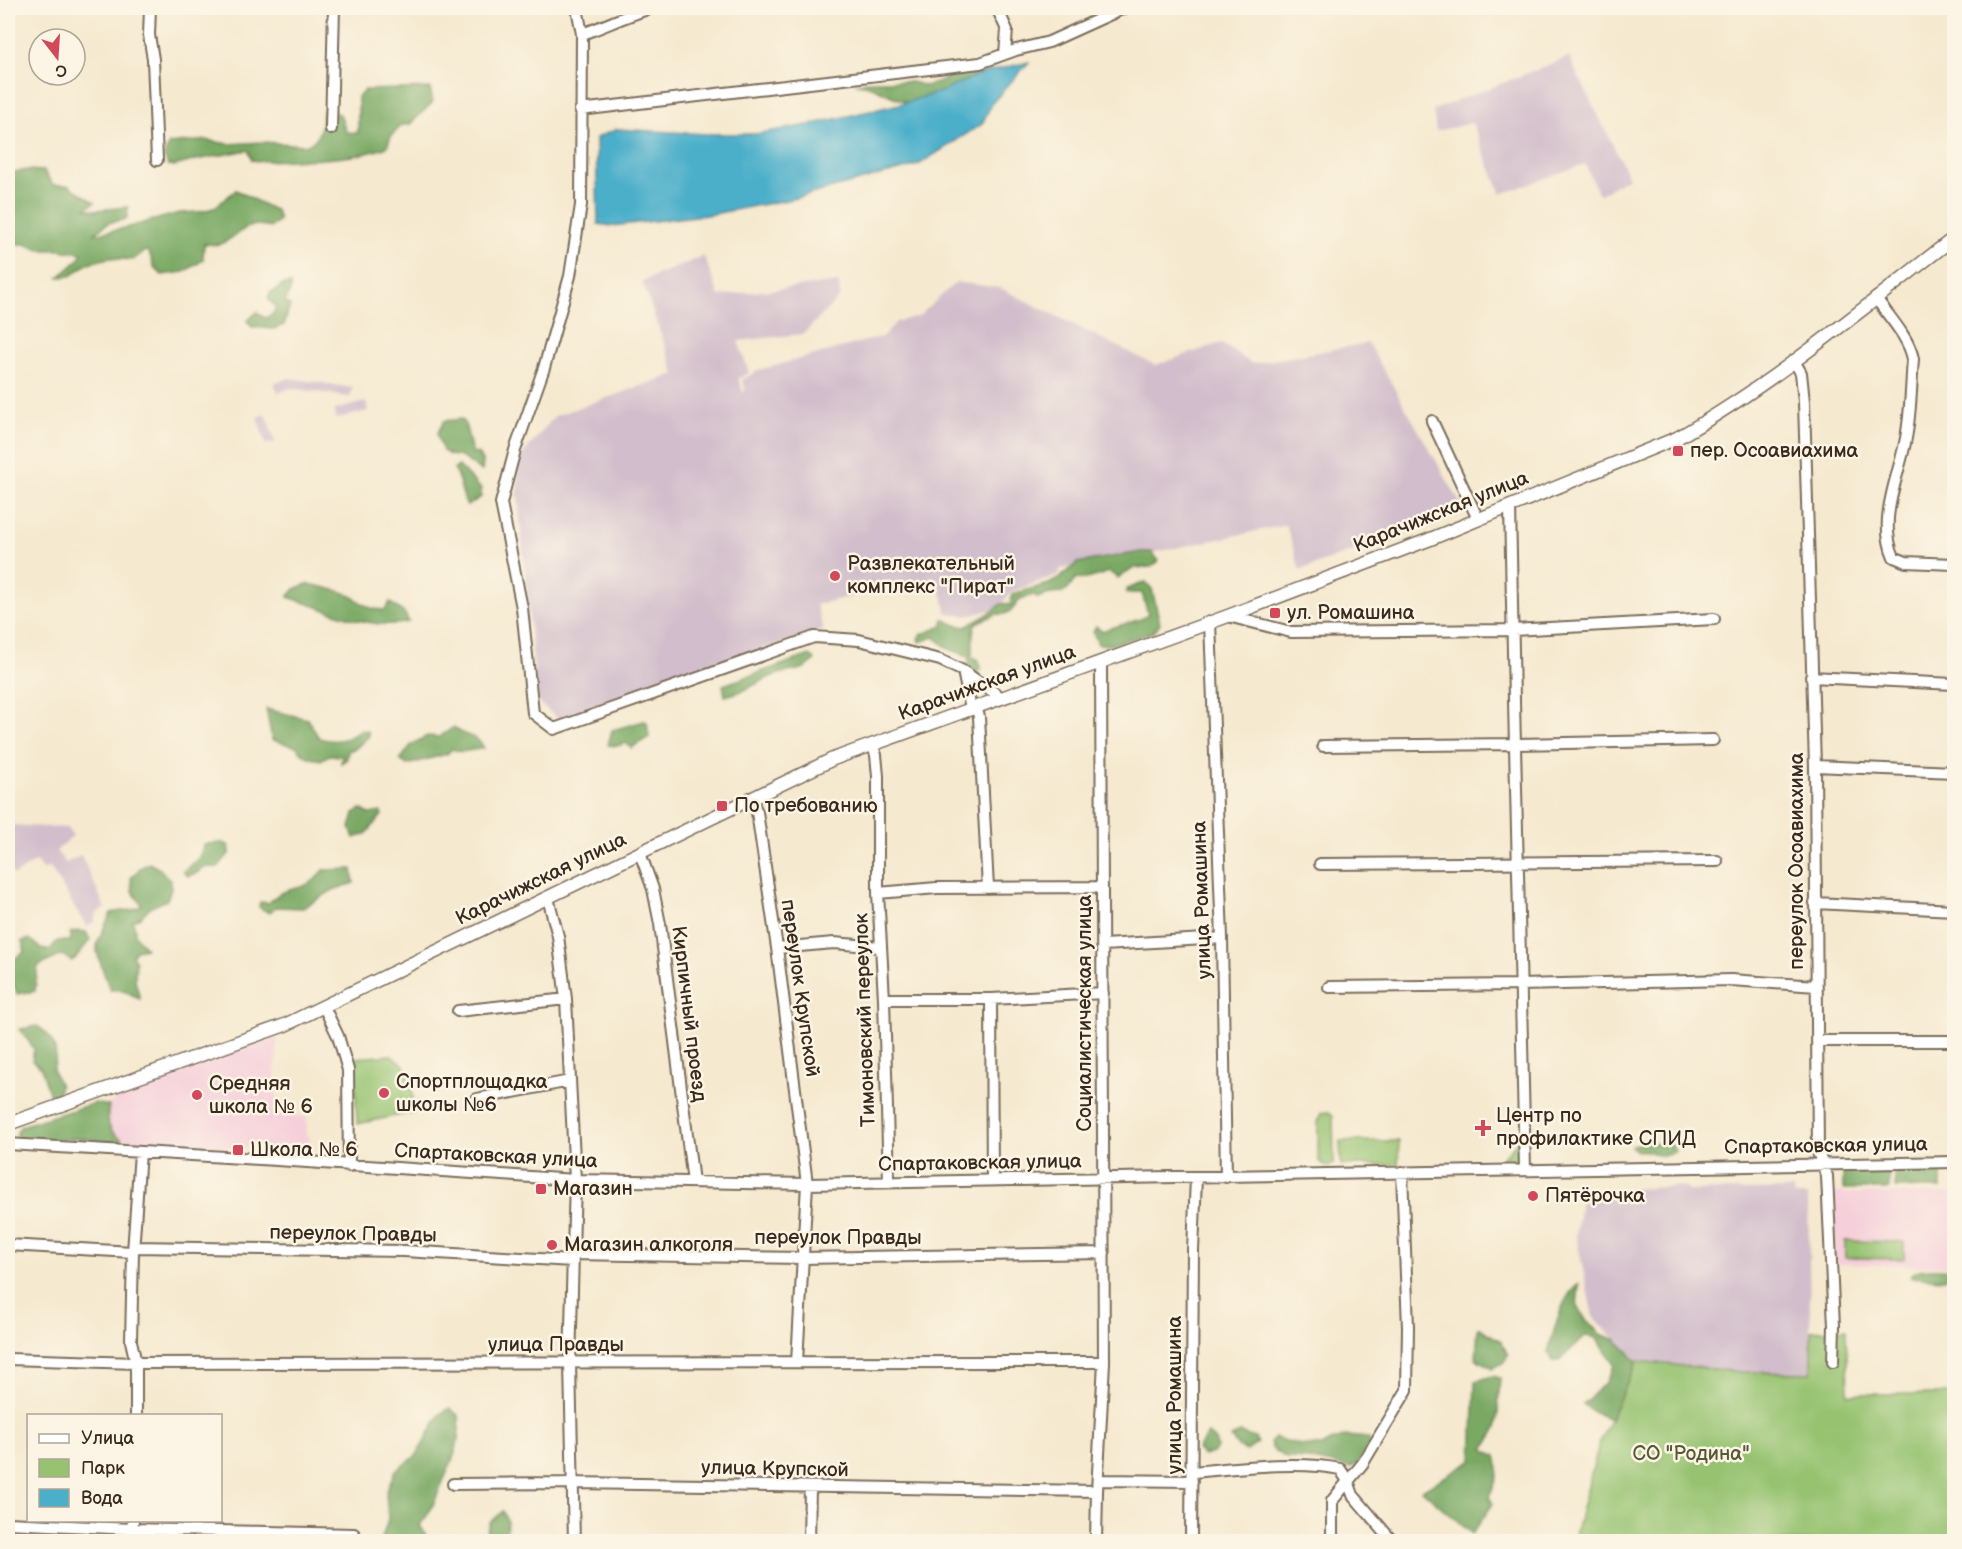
<svg xmlns="http://www.w3.org/2000/svg" width="1962" height="1549" font-family="'Balsamiq Sans',sans-serif">
	<rect width="100%" height="100%" fill="#fcf5e5"/>
	<filter id="ink" filterUnits="userSpaceOnUse"><feTurbulence type="fractalNoise" baseFrequency=".0167" numOctaves="2"/><feDisplacementMap in="SourceGraphic" scale="12" xChannelSelector="R" yChannelSelector="G"/><feConvolveMatrix kernelMatrix="1 2 1 2 8 2 1 2 1" color-interpolation-filters="sRGB"/></filter>
	<filter id="wash" filterUnits="userSpaceOnUse"><feTurbulence type="fractalNoise" baseFrequency=".008" numOctaves="4" result="noise"/><feDisplacementMap in="SourceGraphic" scale="24" xChannelSelector="R" yChannelSelector="G"/><feGaussianBlur stdDeviation="1.35" result="paint"/><feColorMatrix in="noise" values="0 0 0 0 0 0 0 0 0 0 0 0 0 0 0 0 0 1.4 0 .05"/><feComposite in="paint" operator="in"/></filter>
	<g filter="url(#wash)">
		<rect width="100%" height="100%" fill="#f5e9cf"/>
		<!-- built -->
		<path fill="#f5cfda" d="M278,1037L274,1086L280,1114L307,1117L306,1135L310,1136L308,1151L128,1142L115,1136L107,1122L109,1106L120,1093Z
			M1833,1193H1954V1266L1835,1264Z"/>
		<!-- industrial -->
		<path fill="#d1bdcb" d="M1569,57L1629,177L1599,195L1585,164L1501,194L1472,123L1436,131L1433,110Z
			M704,256L719,296L839,282L840,297L803,334L738,341L749,373L738,378L743,392L746,390L742,380L759,370L884,336L896,322L919,316L956,282L1000,288L1155,365L1221,343L1252,364L1368,343L1465,511L1300,570L1286,525L1156,552L1060,569V574L1011,592L998,608L967,616L947,613L937,578L867,592L816,605L823,629L558,719L537,701L518,496V460L555,416L675,374L642,281Z
			M290,378L353,388L350,397L290,388L278,393L274,383Z
			M366,402L368,411L336,419L334,410Z
			M266,414L275,442L266,445L257,417Z
			M8,825L68,828L73,836L56,851L66,863L81,855L105,908L97,913L94,922L87,927L50,867L42,870L36,861L14,875L8,868Z
			M1682,1186L1689,1191L1794,1189V1196H1808L1811,1373L1740,1372L1637,1361L1593,1317L1576,1236L1582,1192Z"/>
		<!-- green -->
		<path fill="#97c371" stroke="#697648" stroke-width="1.5" d="M391,1055L403,1064L410,1077L415,1112L357,1124L355,1082L351,1063L355,1058Z
			M1327,1112L1332,1114L1333,1116L1334,1163L1328,1167L1319,1161L1318,1156V1123L1321,1113Z
			M1519,1140V1156L1512,1163L1497,1164Z
			M1340,1141H1399L1398,1165H1341Z
			M1845,1241L1904,1242V1259L1845,1258Z
			M1846,1329L1848,1394H1954V1541L1573,1542L1599,1444L1637,1361L1740,1372L1811,1373V1331Z"/>
		<!-- forest -->
		<path fill="#79a963" stroke="#5a6a40" stroke-width="1.5" d="M983,67L979,78C963,85 920,106 904,101C884,95 879,86 856,84L866,81H890L912,82L926,86L945,79L953,72Z
			M430,88L433,102L410,124L402,125L391,136L387,147C348,162 300,159 258,161L252,160L248,150L196,160L175,166L168,165L164,156L169,144L206,140L229,144L263,142L306,145C323,140 320,123 324,109L340,114L346,132L358,133V97L365,90Z
			M28,170L44,171L53,185H68L95,202L86,208L96,210L128,207L127,219L108,223L94,234L125,228L179,213L198,212L214,208L236,190L270,208L276,210L279,220L271,227C244,221 244,232 223,243C218,246 210,244 204,244L203,260L184,272L162,275L154,267L149,252L145,251L133,260L109,258L89,263L70,276L59,277L78,260L82,253L59,250H39L25,244H8V173Z
			M291,284V289L285,302L290,305L284,325L274,329L252,327L247,321L257,312L265,318L273,314L276,307L268,299L270,292L277,290L281,285Z
			M462,419L466,427L472,453L478,454L483,463L482,471L461,457L450,455L443,451L437,434L444,421Z
			M459,466L481,489V497L467,506C461,494 461,481 454,469Z
			M1141,552H1152L1159,561L1151,567L1134,568L1118,578L1109,572C1098,576 1087,581 1076,578C1061,602 1059,588 1038,598L1034,595L1020,599L1013,609L1005,614H997L976,623C969,637 976,647 971,656L979,661L981,670L975,673L968,664L969,659L966,655L949,649L934,637L920,642L919,638L922,634L943,626V619L956,625L966,627C978,618 992,615 1002,603L1011,605L1012,594L1049,584L1060,578L1077,563Z
			M1146,582L1152,589L1160,623L1154,632L1109,645L1098,644L1093,632L1096,626L1101,631L1141,619L1148,614L1142,593H1126L1127,589Z
			M307,584C320,586 332,589 345,593C361,599 363,610 385,610L390,602L405,614L409,622C372,632 324,608 288,597L295,589Z
			M810,655L815,659C807,673 786,670 772,676C753,685 747,691 725,696L723,685Z
			M266,709L308,719L319,738C335,743 348,741 360,730L368,731L369,736L356,748L348,751L347,759L341,763L342,756L329,755L321,760L311,758L304,755L297,747L272,740Z
			M644,721L647,722L649,737L631,748L626,743L617,746L608,745L612,730Z
			M454,727C463,737 477,734 484,748L461,752L452,749L447,754L407,765L400,760L412,744L427,736L439,737Z
			M361,809L369,814L381,812L382,815L366,834L354,838L350,828L354,813Z
			M224,843L229,846V854L218,867H204L197,873L187,876L183,871L200,857L204,844Z
			M149,863L160,869L170,880L171,889L167,900L149,908L141,917L132,921L135,927V935L146,948L136,950L132,956L136,961L135,980L140,999L123,990H110L97,953V943L111,913C122,910 134,912 142,905L132,891L131,878L140,868Z
			M352,869L354,883L333,890L303,908L276,907L269,913L259,907L260,902L269,903C283,886 297,892 313,881C317,878 321,873 324,870Z
			M78,931L86,932L90,940L75,959L71,961L62,955L38,966L35,991L17,994L14,985L8,984V964L25,951L22,941L30,939L41,949L50,950L57,941H71L70,933Z
			M37,1026C53,1035 60,1052 53,1070L60,1086L57,1095L50,1096L41,1068L32,1061L34,1049L20,1029Z
			M95,1103L109,1106C106,1121 108,1131 122,1139L118,1143L79,1138L49,1141H31L18,1138L16,1134L21,1126Z
			M1639,1143L1672,1144L1675,1151C1660,1163 1649,1147 1637,1151L1631,1146Z
			M1895,1170H1941V1188H1895Z
			M1843,1171H1889V1189H1843Z
			M1945,1269L1948,1270L1949,1274L1945,1279L1910,1277C1916,1266 1933,1269 1945,1269Z
			M1579,1284L1577,1307L1587,1321L1600,1334L1616,1340L1637,1361L1610,1419L1593,1412L1583,1404L1606,1382L1614,1365L1597,1338L1585,1336L1559,1361H1553L1548,1352C1554,1332 1561,1296 1579,1284Z
			M1478,1327L1501,1341L1508,1355L1504,1363L1492,1368L1476,1359Z
			M1493,1376L1500,1378L1497,1428L1484,1449L1496,1456C1501,1472 1496,1482 1489,1496L1493,1504L1472,1534L1422,1490L1472,1461L1475,1381Z
			M450,1408L459,1416C460,1449 454,1455 442,1484C434,1502 433,1509 420,1525L429,1541H381L388,1520L386,1493L395,1471L416,1456L440,1414Z
			M1240,1433L1255,1438L1257,1443L1247,1451L1238,1447L1231,1437Z
			M1208,1434L1215,1440L1217,1448L1213,1453L1202,1455L1197,1449Z
			M1345,1436L1369,1438L1370,1443L1358,1463L1350,1468L1308,1459L1286,1458L1272,1448L1270,1442L1275,1438L1302,1445L1322,1446Z
			M503,1511L507,1521L506,1541H483L490,1522Z"/>
		<!-- water -->
		<path fill="#4bafca" stroke="#436c74" stroke-width="1.5" d="M1029,62L992,103L982,124L918,165L792,199L713,214L612,226L598,224L596,138L617,129L707,134H755L809,125L900,104L943,91L982,73Z"/>
	</g>
	<g filter="url(#ink)">
		<g fill="none" stroke-linecap="round" stroke-linejoin="round">
			<defs>
				<path id="minor" d="M150,8L149,35L153,59L157,160
					M577,8L582,34L581,205L570,276L544,368L515,450L501,503L522,608L533,713L554,729L814,637L859,640L940,660L963,671L1002,698
					M997,8L1007,30L1005,54
					M582,34C605,26 627,15 651,8
					M580,110L980,63L1016,50L1049,42L1124,8
					M331,129L334,8
					M1876,298C1888,316 1909,337 1913,359C1911,385 1911,412 1906,438C1899,477 1877,519 1894,557L1906,562L1954,564
					M1794,361L1801,373L1804,402L1815,766L1818,1152L1827,1176L1834,1326L1833,1362
					M1432,421L1478,519
					M1510,506C1515,727 1518,948 1525,1169
					M1228,616L1291,632L1513,630L1714,619
					M1210,622L1222,938L1226,1177
					M963,671L971,709
					M1811,677L1954,684
					M976,706L979,717L988,888
					M872,745L876,755L878,776V893L884,999L889,1182
					M1323,746L1515,744L1713,740
					M1815,766L1954,772
					M750,798L757,812L777,948L807,1184L797,1362
					M640,853L653,889L660,924L693,1182
					M1320,864L1717,861
					M878,893L937,888L1102,887
					M548,898L558,936L566,999L575,1180L570,1364L574,1542
					M1815,903L1954,910
					M1103,945L1222,938
					M777,948L834,943L880,947
					M1329,987L1519,985L1731,980L1816,986
					M884,999H991L1103,993
					M991,999L992,1180
					M324,1007L338,1036L348,1070L349,1166
					M458,1011L566,999
					M1817,1041H1954
					M477,1099L570,1081
					M8,1144L277,1160L575,1180L807,1184L1954,1162
					M8,1245L133,1252
					M134,1247L404,1251L572,1261
					M572,1254L802,1258L1104,1253
					M8,1359L136,1363L1104,1362
					M136,1416V1363L131,1341L133,1252L140,1152
					M1192,1472C1235,1468 1298,1460 1340,1469L1348,1481L1353,1495L1393,1542
					M1099,1480L1192,1481
					M453,1484L574,1483L1097,1491
					M8,1523L132,1529L354,1534
					M131,1542L133,1520
					M809,1542L810,1487
					M1096,1542L1097,1491L1104,1362L1101,663
					M1191,1542L1193,1251L1196,1177
					M1332,1542V1501L1363,1463L1407,1390L1408,1327L1402,1172"/>
				<path id="major" d="M8,1124L285,1025L833,759L1228,616L1428,540L1677,438C1776,382 1864,307 1954,238"/>
			</defs>
			<!-- minor casing -->
			<use href="#minor" stroke="#7c6d5c" stroke-width="14"/>
			<!-- major casing -->
			<use href="#major" stroke="#7c6d5c" stroke-width="15"/>
			<!-- minor -->
			<use href="#minor" stroke="#fff" stroke-width="10"/>
			<!-- major -->
			<use href="#major" stroke="#fff" stroke-width="12"/>
		</g>
	</g>
	<!-- markers -->
	<g fill="#d1495b" stroke="#fcf5e5" stroke-width="2">
		<rect x="1672" y="445" width="12" height="12" rx="3"/>
		<circle cx="835" cy="576" r="6"/>
		<rect x="1269" y="607" width="12" height="12" rx="3"/>
		<rect x="716" y="800" width="12" height="12" rx="3"/>
		<circle cx="384" cy="1093" r="6"/>
		<circle cx="197" cy="1095" r="6"/>
		<path d="M1480 1119h6v6h6v6h-6v6h-6v-6h-6v-6h6z"/>
		<rect x="232" y="1144" width="12" height="12" rx="3"/>
		<rect x="535" y="1183" width="12" height="12" rx="3"/>
		<circle cx="1533" cy="1196" r="6"/>
		<circle cx="552" cy="1245" r="6"/>
	</g>
	<g text-anchor="middle" dominant-baseline="central" stroke-width="5" stroke-linejoin="round" paint-order="stroke">
		<!-- poi labels -->
		<g font-size="20" fill="#3b2a1e" stroke="#fcf5e5" text-anchor="start">
			<text x="1690" y="451">пер. Осоавиахима</text>
			<text x="847" y="564">Развлекательный<tspan x="847" dy="23">комплекс "Пират"</tspan></text>
			<text x="1287" y="613">ул. Ромашина</text>
			<text x="734" y="806">По требованию</text>
			<text x="396" y="1082">Спортплощадка<tspan x="396" dy="23">школы №6</tspan></text>
			<text x="209" y="1084">Средняя<tspan x="209" dy="23">школа № 6</tspan></text>
			<text x="1496" y="1116">Центр по<tspan x="1496" dy="23">профилактике СПИД</tspan></text>
			<text x="250" y="1150">Школа № 6</text>
			<text x="553" y="1189">Магазин</text>
			<text x="1545" y="1196">Пятёрочка</text>
			<text x="564" y="1245">Магазин алкоголя</text>
		</g>
		<!-- street labels -->
		<g font-size="20" fill="#3b2a1e" stroke="#fcf5e5">
			<text transform="translate(1441 512) rotate(-22)">Карачижская улица</text>
			<text transform="translate(987 683) rotate(-20)">Карачижская улица</text>
			<text transform="translate(1797 861) rotate(-90)">переулок Осоавиахима</text>
			<text transform="translate(541 879) rotate(-26)">Карачижская улица</text>
			<text transform="translate(1202 900) rotate(-92)">улица Ромашина</text>
			<text transform="translate(800 988) rotate(82)">переулок Крупской</text>
			<text transform="translate(1085 1013) rotate(-90)">Социалистическая улица</text>
			<text transform="translate(689 1014) rotate(83)">Кирпичный проезд</text>
			<text transform="translate(865 1020) rotate(-92)">Тимоновский переулок</text>
			<text transform="translate(1826 1146) rotate(-1)">Спартаковская улица</text>
			<text transform="translate(496 1156) rotate(3)">Спартаковская улица</text>
			<text transform="translate(980 1163) rotate(-1)">Спартаковская улица</text>
			<text transform="translate(353 1234) rotate(1)">переулок Правды</text>
			<text x="838" y="1238">переулок Правды</text>
			<text x="556" y="1345">улица Правды</text>
			<text transform="translate(1175 1395) rotate(-90)">улица Ромашина</text>
			<text transform="translate(775 1469) rotate(1)">улица Крупской</text>
		</g>
		<!-- park labels -->
		<g font-size="20" fill="#575837" stroke="#fcf5e5">
			<text x="1691" y="1454">СО "Родина"</text>
		</g>
	</g>
	<!-- margin -->
	<rect width="1962" height="1549" fill="none" stroke="#fcf5e5" stroke-width="30"/>
	<!-- legend -->
	<rect x="27" y="1414" width="195" height="108" fill="#fcf5e5" stroke="#afa495" stroke-width="1.5"/>
	<rect x="39" y="1434" width="30" height="9" fill="#ffffff" stroke="#afa495" stroke-width="1.5"/>
	<text x="81" y="1444" font-size="18" fill="#3b2a1e">Улица</text>
	<rect x="39" y="1459" width="30" height="18" fill="#97c371" stroke="#afa495" stroke-width="1.5"/>
	<text x="81" y="1474" font-size="18" fill="#3b2a1e">Парк</text>
	<rect x="39" y="1489" width="30" height="18" fill="#4bafca" stroke="#afa495" stroke-width="1.5"/>
	<text x="81" y="1504" font-size="18" fill="#3b2a1e">Вода</text>
	<!-- north arrow -->
	<g transform="translate(57 57) rotate(163)"><circle r="28" fill="#fcf5e5" stroke="#afa495" stroke-width="1.5"/>
	<path d="M0-4.5L10 22L0 15L-10 22Z" fill="#d1495b"/>
	<text y="-9" font-size="16" font-weight="bold" text-anchor="middle" fill="#3b2a1e">С</text>
	</g>
</svg>
